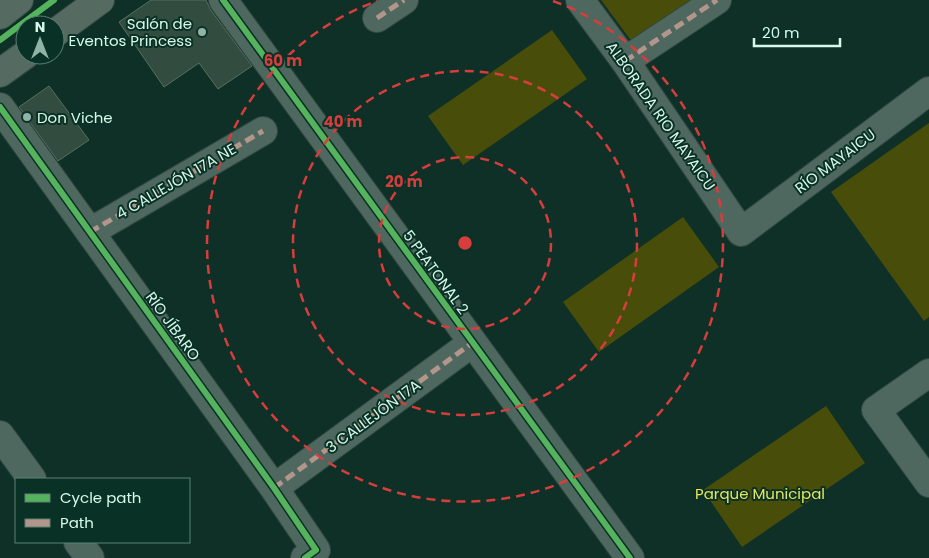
<svg xmlns="http://www.w3.org/2000/svg" width="929" height="558" font-family="Poppins,sans-serif">
	<rect width="100%" height="100%" fill="#0f3027"/>
	<!-- green -->
	<path fill="#494d0a" d="M601,0H697L632,42Z
		M552,30L587,79L463,165L428,116Z
		M929,123V317L924,321L831,192Z
		M683,217L719,267L599,352L563,302Z
		M826,406L865,463L742,547L703,490Z"/>
	<!-- building -->
	<path fill="#334c40" stroke="#566f62" d="M151,0H206L210,9L252,66L218,89L199,63L164,87L119,22Z
		M49,86L89,140L58,161L19,107Z"/>
	<g fill="none" stroke-linecap="round" stroke-linejoin="round">
		<defs>
			<path id="street" d="M223,0L630,558
				M580,0L625,61L741,232L929,91
				M377,18L404,0
				M625,61L717,0
				M0,107L274,488L316,550L305,558
				M90,232L263,131
				M929,373L876,410L929,483
				M0,435L32,479
				M274,488L472,343
				M78,542L90,558"/>
			<path id="secondary" d="M0,15L19,0
				M55,33L100,0
				M0,73L25,55"/>
		</defs>
		<!-- street casing -->
		<use href="#street" stroke="#314941" stroke-width="30"/>
		<!-- secondary casing -->
		<use href="#secondary" stroke="#314941" stroke-width="30"/>
		<!-- street -->
		<use href="#street" stroke="#4e6860" stroke-width="28"/>
		<!-- secondary -->
		<use href="#secondary" stroke="#556b62" stroke-width="28"/>
		<!-- quiet -->
		<path stroke="#b2968c" stroke-width="5" stroke-dasharray="10 5" stroke-linecap="butt" d="M377,18L404,0
			M625,61L717,0
			M90,232L263,131
			M274,488L472,343"/>
		<defs>
			<path id="cycleway" d="M223,0L630,558
				M0,40L54,0
				M0,107L274,488L316,550L305,558"/>
		</defs>
		<!-- cycleway casing -->
		<use href="#cycleway" stroke="#0a3125" stroke-width="9"/>
		<!-- cycleway -->
		<use href="#cycleway" stroke="#56b35d" stroke-width="6"/>
	</g>
	<!-- distance rings -->
	<g fill="none" stroke="#d63d3c" stroke-width="2.5" stroke-dasharray="9 6">
		<circle cx="465" cy="243" r="86"/>
		<circle cx="465" cy="243" r="172"/>
		<path d="M553 1A258 258 0 1 1 377 1"/>
	</g>
	<!-- markers -->
	<g fill="#91b3a6" stroke="#0a3125" stroke-width="2">
		<circle cx="202" cy="32" r="5"/>
		<circle cx="27" cy="117" r="5"/>
	</g>
	<g text-anchor="middle" dominant-baseline="central" stroke-width="4" stroke-linejoin="round" paint-order="stroke">
		<!-- poi labels -->
		<g font-size="15" fill="#d7f9eb" stroke="#0a3125" text-anchor="end">
			<text x="192" y="23">Salón de<tspan x="192" dy="17">Eventos Princess</tspan></text>
			<text x="37" y="117" text-anchor="start">Don Viche</text>
		</g>
		<!-- street labels -->
		<g font-size="15" fill="#d7f9eb" stroke="#0a3125">
			<text transform="translate(661 116) rotate(55)">ALBORADA RIO MAYAICU</text>
			<text transform="translate(835 161) rotate(-37)">RÍO MAYAICU</text>
			<text transform="translate(176 181) rotate(-30)">4 CALLEJÓN 17A NE</text>
			<text transform="translate(436 272) rotate(54)">5 PEATONAL 2</text>
			<text transform="translate(173 326) rotate(54)">RÍO JÍBARO</text>
			<text transform="translate(373 416) rotate(-36)">3 CALLEJÓN 17A</text>
		</g>
		<!-- park labels -->
		<g font-size="15" fill="#e7e55e" stroke="#0a3125">
			<text x="760" y="493">Parque Municipal</text>
		</g>
	</g>
	<circle cx="465" cy="243" r="8" fill="#d63d3c" stroke="#0a3125" stroke-width="2.5"/>
	<g font-size="15" text-anchor="middle" font-weight="bold" fill="#d63d3c" stroke="#0a3125" stroke-width="4" stroke-linejoin="round" paint-order="stroke">
		<text x="283" y="66">60 m</text>
		<text x="343" y="127">40 m</text>
		<text x="404" y="187">20 m</text>
	</g>
	<!-- legend -->
	<rect x="15" y="478" width="175" height="65" fill="#0a3125" stroke="#5c8174"/>
	<rect x="25" y="494" width="25" height="8" fill="#56b35d" stroke="#5c8174"/>
	<text x="60" y="503" font-size="15" fill="#d7f9eb">Cycle path</text>
	<rect x="25" y="519" width="25" height="8" fill="#b2968c" stroke="#5c8174"/>
	<text x="60" y="528" font-size="15" fill="#d7f9eb">Path</text>
	<!-- north arrow -->
	<g transform="translate(40 40)"><circle r="24" fill="#0a3125" stroke="#5c8174"/>
	<path d="M0-4L9 19L0 12L-9 19Z" fill="#91b3a6"/>
	<text y="-8" font-size="14" font-weight="bold" text-anchor="middle" fill="#d7f9eb">N</text>
	</g>
	<!-- scale -->
	<path d="M754 38v8h86v-8" fill="none" stroke="#d7f9eb" stroke-width="2.5"/>
	<text x="762" y="38" font-size="15" fill="#d7f9eb" stroke="#0a3125" stroke-width="4" paint-order="stroke">20 m</text>
</svg>
